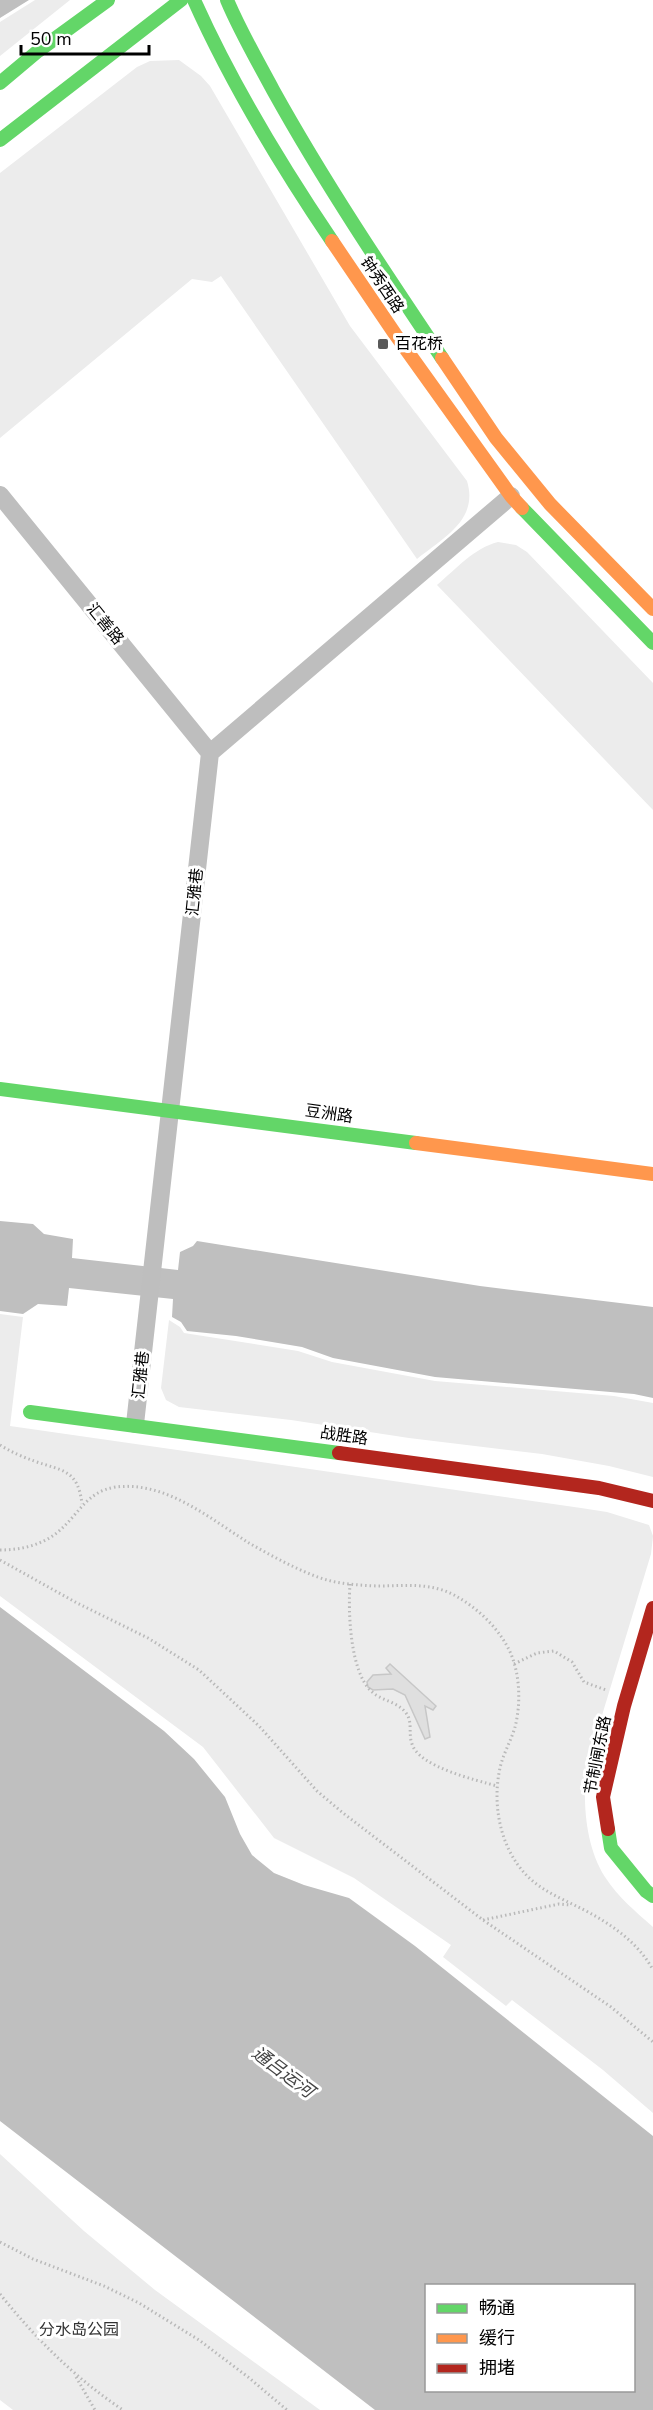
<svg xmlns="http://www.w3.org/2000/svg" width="653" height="2410" font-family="'Nunito Sans','Noto Sans SC',sans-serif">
	<rect width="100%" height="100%" fill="#fff"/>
	<!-- green -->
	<path fill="#ececec" d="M35,0H70L0,56V22Z
		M179,60L201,76L210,86L350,326L467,481C479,520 443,538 417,559L221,276L212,282L192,279L0,438V173L137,67L150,61Z
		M498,542L516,545L527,552L653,683V810L437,585C456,569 474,548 498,542Z
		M0,1314L23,1317L10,1426L581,1508L607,1512L649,1525L653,1536L651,1554L586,1768C583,1803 585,1845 605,1877C618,1897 636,1912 653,1927V2113L603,2070L512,2000L506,2006L443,1957L451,1945L354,1878L274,1838L203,1747L0,1596Z
		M169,1320L180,1327L184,1333L298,1351L332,1362L435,1381L614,1396L653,1403V1477L609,1466L542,1454L409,1438L291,1420L179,1407L166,1400L161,1388Z
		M0,2154L84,2231L155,2290L320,2410H13L0,2400Z"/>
	<!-- water -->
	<path fill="#bfbfbf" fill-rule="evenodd" d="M0,0H29L0,18Z
		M0,1221L33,1224L44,1234L73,1239L72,1258L178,1270L180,1252L193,1246L197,1241L480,1286L653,1307V1398L634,1394L435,1377L333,1358L302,1347L236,1336L187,1331L181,1322L172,1317L173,1299L69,1288L67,1306L38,1304L23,1314L0,1311Z
		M0,1607L164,1731L194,1759L225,1797L240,1834L252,1855L274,1873L304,1885L349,1898L415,1946L653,2136V2410H375L0,2121ZM426,2286H634V2390H426Z"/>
	<!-- building -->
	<path fill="#dfdfdf" stroke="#c7c7c7" stroke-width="1.5" d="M390,1664L436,1706L433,1710L425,1706L430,1737L425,1739L405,1695L393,1689L373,1690L368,1687L367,1682L373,1675L391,1674L386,1668Z"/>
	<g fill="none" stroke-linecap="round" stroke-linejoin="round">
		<!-- path -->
		<path stroke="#b9b9b9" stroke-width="3" stroke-dasharray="1.5 3" stroke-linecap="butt" d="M0,1445C11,1452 23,1457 34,1461C62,1471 78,1469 82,1504
			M0,1550C21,1550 43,1545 59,1531C79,1514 87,1491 116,1487C166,1481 209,1518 249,1543C270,1555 292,1567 315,1576C335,1584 356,1585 377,1586C403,1586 430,1582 454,1595C478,1608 500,1629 511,1654C520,1676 521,1704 515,1727C511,1741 503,1754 500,1768C494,1795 497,1825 509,1850C528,1888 554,1894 588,1912C614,1926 639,1944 653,1970
			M0,1560L77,1603L148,1638L199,1670L259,1726L317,1791L343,1813L483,1920L611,2007L653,2042
			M350,1584C348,1612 350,1671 371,1691C381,1701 397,1701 406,1713C413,1722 408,1733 412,1744C419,1767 476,1780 497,1786
			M514,1664L537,1653L554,1651L572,1662L584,1682L606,1690
			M483,1920L559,1904L570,1905
			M0,2242L33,2259L104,2286L139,2303L199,2340L248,2377L287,2410
			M0,2294C36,2339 75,2378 123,2410
			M76,2377L95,2410"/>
		<!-- street -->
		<path stroke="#bebebe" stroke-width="18" d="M0,495L210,753
			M135,1424L210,753L511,496"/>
		<!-- fast -->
		<path stroke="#63d668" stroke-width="14" d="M194,0C232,85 280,164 332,241
			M227,0C240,31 257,60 273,90C324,182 383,270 442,358
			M0,83L38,51L108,0
			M0,140L181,0
			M522,508L653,643
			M0,1089L416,1143
			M30,1412L339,1453
			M608,1829L611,1848L646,1891L653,1896"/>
		<!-- slow -->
		<path stroke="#ff974d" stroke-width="14" d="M332,241L395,334L511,496L522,508
			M442,358L496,438L550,504L653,609
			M416,1143L653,1174"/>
		<!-- jam -->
		<path stroke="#b3261e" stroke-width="14" d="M339,1453L599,1488L653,1501
			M608,1829L603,1797L624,1706L653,1608"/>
	</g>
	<!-- markers -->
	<rect fill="#595959" stroke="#fff" stroke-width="2" x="377" y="338" width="12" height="12" rx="3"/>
	<g text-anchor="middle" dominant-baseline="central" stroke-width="6" stroke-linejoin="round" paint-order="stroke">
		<!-- street labels -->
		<g font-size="16" fill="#000" stroke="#fff">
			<text transform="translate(382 285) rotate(56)">钟秀西路</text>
			<text transform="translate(105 624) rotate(51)">汇善路</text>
			<text transform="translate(195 892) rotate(-84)">汇雅巷</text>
			<text transform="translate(329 1114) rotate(8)">豆洲路</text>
			<text transform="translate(141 1375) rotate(-84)">汇雅巷</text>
			<text transform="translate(344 1436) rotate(8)">战胜路</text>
			<text transform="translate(598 1755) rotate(-79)">节制闸东路</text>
		</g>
		<!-- poi labels -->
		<g font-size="16" fill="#000" stroke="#fff" text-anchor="start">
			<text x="395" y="344">百花桥</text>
		</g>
		<!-- park labels -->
		<g font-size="16" fill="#333" stroke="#fff">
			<text x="79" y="2330">分水岛公园</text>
		</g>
		<!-- water labels -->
		<g font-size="18" font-style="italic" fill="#444" stroke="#fff">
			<text transform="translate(283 2072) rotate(37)">通吕运河</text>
		</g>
	</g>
	<!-- legend -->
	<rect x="425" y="2284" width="210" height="108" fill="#ffffff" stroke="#999999" stroke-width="1.5"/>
	<rect x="437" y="2304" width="30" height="9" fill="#63d668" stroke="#999999" stroke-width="1.5"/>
	<text x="479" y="2314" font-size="18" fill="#000000">畅通</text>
	<rect x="437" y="2334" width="30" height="9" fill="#ff974d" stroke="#999999" stroke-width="1.5"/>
	<text x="479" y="2344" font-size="18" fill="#000000">缓行</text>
	<rect x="437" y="2364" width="30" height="9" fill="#b3261e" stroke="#999999" stroke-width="1.5"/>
	<text x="479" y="2374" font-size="18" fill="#000000">拥堵</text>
	<!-- scale -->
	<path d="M21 45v9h128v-9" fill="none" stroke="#000000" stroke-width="3"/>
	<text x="30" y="45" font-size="18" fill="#000000" stroke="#ffffff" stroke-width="4.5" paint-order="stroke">50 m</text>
</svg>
